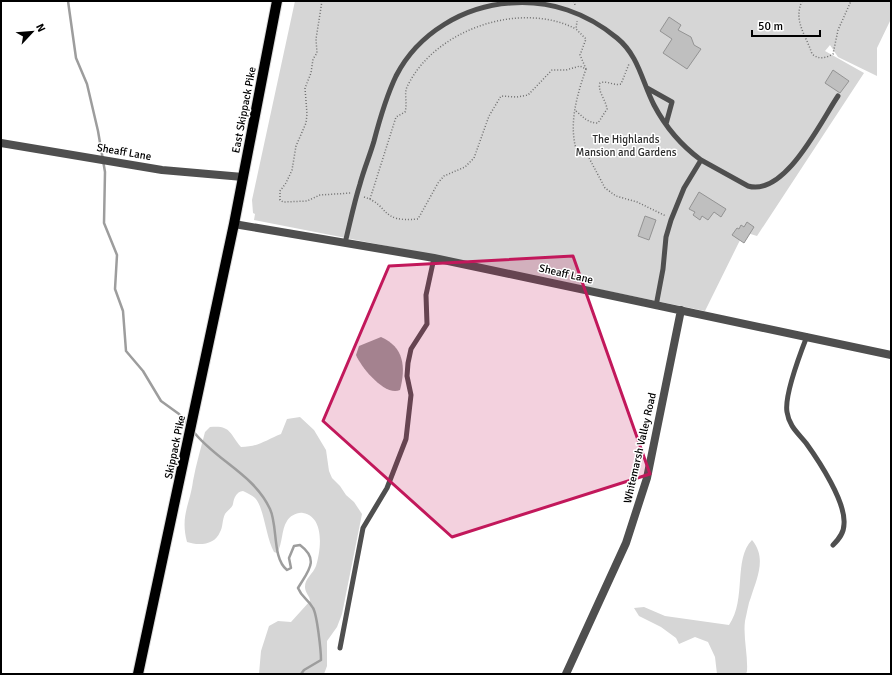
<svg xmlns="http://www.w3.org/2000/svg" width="892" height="675" font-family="Signika,sans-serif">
	<rect width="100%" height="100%" fill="#fff"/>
	<!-- green -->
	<path fill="#d6d6d6" d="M295,1H891V19L877,48V76L838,57L830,45L825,51L864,73L757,236L744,232L705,311L443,257L254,220L255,214L253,213L252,200Z
		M300,417L314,430L326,450L329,471L332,478L340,486L346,495L354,502L362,514L342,614L337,627L327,641V666L324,674H259L261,651L269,626L278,621L291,622L310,601C310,596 305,593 305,587C305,578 313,574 316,566C321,550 325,517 303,513C297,512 290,516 287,521C281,530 283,543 277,553L274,552C266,538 264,507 255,498C252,495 247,493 243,491C236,492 234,498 233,504C232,508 227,511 225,514C222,520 223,527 220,532C215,545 199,546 187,542C180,515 190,505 193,481C196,464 201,448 205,432L210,427C231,425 229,433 241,447C258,447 266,440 281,434L287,419Z
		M752,540C767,558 757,578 751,597C748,604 747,613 745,621C743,637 748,655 747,671L746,674H717L715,657L708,642L695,637L679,644L676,638L661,627L639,616L634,608L644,607L665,616L729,625C747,599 733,559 752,540Z"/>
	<!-- water -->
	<path fill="#9d9d9d" d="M381,337C404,347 406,367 400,390C385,397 361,367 356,355L359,346Z"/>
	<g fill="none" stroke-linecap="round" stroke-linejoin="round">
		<!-- stream -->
		<path stroke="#9d9d9d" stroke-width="2.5" d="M68,1L76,58L87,84L98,131L105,172L104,223L117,255L115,289L123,311L126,351L143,371L161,401L179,414L188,425
			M193,431C215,460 254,474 270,509C278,526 272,558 287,570L291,568L289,558L294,546L300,545C320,560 308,571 298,588C302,598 308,599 313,608C317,614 321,651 321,660L304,670L301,674"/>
	</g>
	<!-- building -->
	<path fill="#bfbfbf" stroke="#939393" d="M669,17L681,25L678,30L691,37L694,45L701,49L687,69L663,53L672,39L660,31Z
		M833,70L849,81L840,93L825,83Z
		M699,192L726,209L721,217L714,212L708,220L702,216L700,220L693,215L695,212L689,209Z
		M645,216L656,220L649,240L638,236Z
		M747,222L754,227L744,243L732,235L737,228L739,229L741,225L744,227Z"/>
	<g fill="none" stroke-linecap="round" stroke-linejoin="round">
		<defs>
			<path id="primary" d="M138,674L234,224L277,1"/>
		</defs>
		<!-- primary casing -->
		<use href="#primary" stroke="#dbdbdb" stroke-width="12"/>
		<!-- path -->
		<path stroke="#717171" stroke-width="1.5" stroke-dasharray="1 2" stroke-linecap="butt" d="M322,1L316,39L317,53L313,59L311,73L305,88L307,114L306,123L296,146L292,170L286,183L280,191V200L283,202L307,201L320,195L351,193
			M574,1L575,5
			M802,1C793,21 806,35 812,54C819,60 826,58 833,54L838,30L851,1
			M586,69C577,95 568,125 577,152L588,156L605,188L616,196L637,202L666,216
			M576,111C583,117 588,123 598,123L607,109C606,100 597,91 600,83C607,80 613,86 621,84L629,64
			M364,197C390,205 379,223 418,219L438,183L444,176L465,167L474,158L489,116L501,96L517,97L528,95L552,70H566L580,66L586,69L580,55L586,39L576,29L577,21
			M370,199L396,117L405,112C408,102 403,93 408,85C435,30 520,0 576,29"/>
		<!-- lane -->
		<path stroke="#4f4f4f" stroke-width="5" d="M647,88L672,102L666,124
			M701,160L748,186C785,197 821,121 838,96
			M345,243C350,223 354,203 360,184C364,169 370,155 374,141C380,118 386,97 396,76C418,33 464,6 511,3C550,0 587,13 617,38C639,56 642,82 654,105C665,126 682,146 701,160L684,188L671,220L666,237L663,269L656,306
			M807,336C800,354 784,395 787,412C789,426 798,433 806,443C819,461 846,502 844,524C844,533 839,539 833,545
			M340,648L363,528L387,488L406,439L411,395L407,376L408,363L411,349L427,324L426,295L434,258"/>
		<!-- street -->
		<path stroke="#4f4f4f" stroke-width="8" d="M1,143L162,170L243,177
			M234,224L434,258L891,355
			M566,674L626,543L647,478L681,310"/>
		<!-- primary -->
		<use href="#primary" stroke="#000" stroke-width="10"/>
	</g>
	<!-- marked area -->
	<path fill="#c2185b" fill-opacity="0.2" stroke="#c2185b" stroke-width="3" stroke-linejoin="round" d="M573,256L650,474L452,537L323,421L389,266Z"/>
	<g text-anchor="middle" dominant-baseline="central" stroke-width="3" stroke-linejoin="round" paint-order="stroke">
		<!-- street labels -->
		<g font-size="11" fill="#000" stroke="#fff">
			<text transform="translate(244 110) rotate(-79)">East Skippack Pike</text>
			<text transform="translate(124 152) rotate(10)">Sheaff Lane</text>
			<text transform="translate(566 274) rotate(13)">Sheaff Lane</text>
			<text transform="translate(175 447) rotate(-78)">Skippack Pike</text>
			<text transform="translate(640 448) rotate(-77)">Whitemarsh Valley Road</text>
		</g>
		<!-- park labels -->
		<g font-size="11" fill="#2d2d2d" stroke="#fff">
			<text x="626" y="139">The Highlands<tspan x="626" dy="13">Mansion and Gardens</tspan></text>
		</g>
	</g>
	<!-- border -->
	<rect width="892" height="675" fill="none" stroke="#000000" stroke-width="4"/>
	<!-- north arrow -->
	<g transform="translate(32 32) rotate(64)" stroke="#ffffff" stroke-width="3" paint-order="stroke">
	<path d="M0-3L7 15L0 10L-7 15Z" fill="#000000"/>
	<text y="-6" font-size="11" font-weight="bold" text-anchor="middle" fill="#000000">N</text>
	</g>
	<!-- scale -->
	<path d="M752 30v6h68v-6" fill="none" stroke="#000000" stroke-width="2"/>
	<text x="758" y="30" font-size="12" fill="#000000" stroke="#ffffff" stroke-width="3" paint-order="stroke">50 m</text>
</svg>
